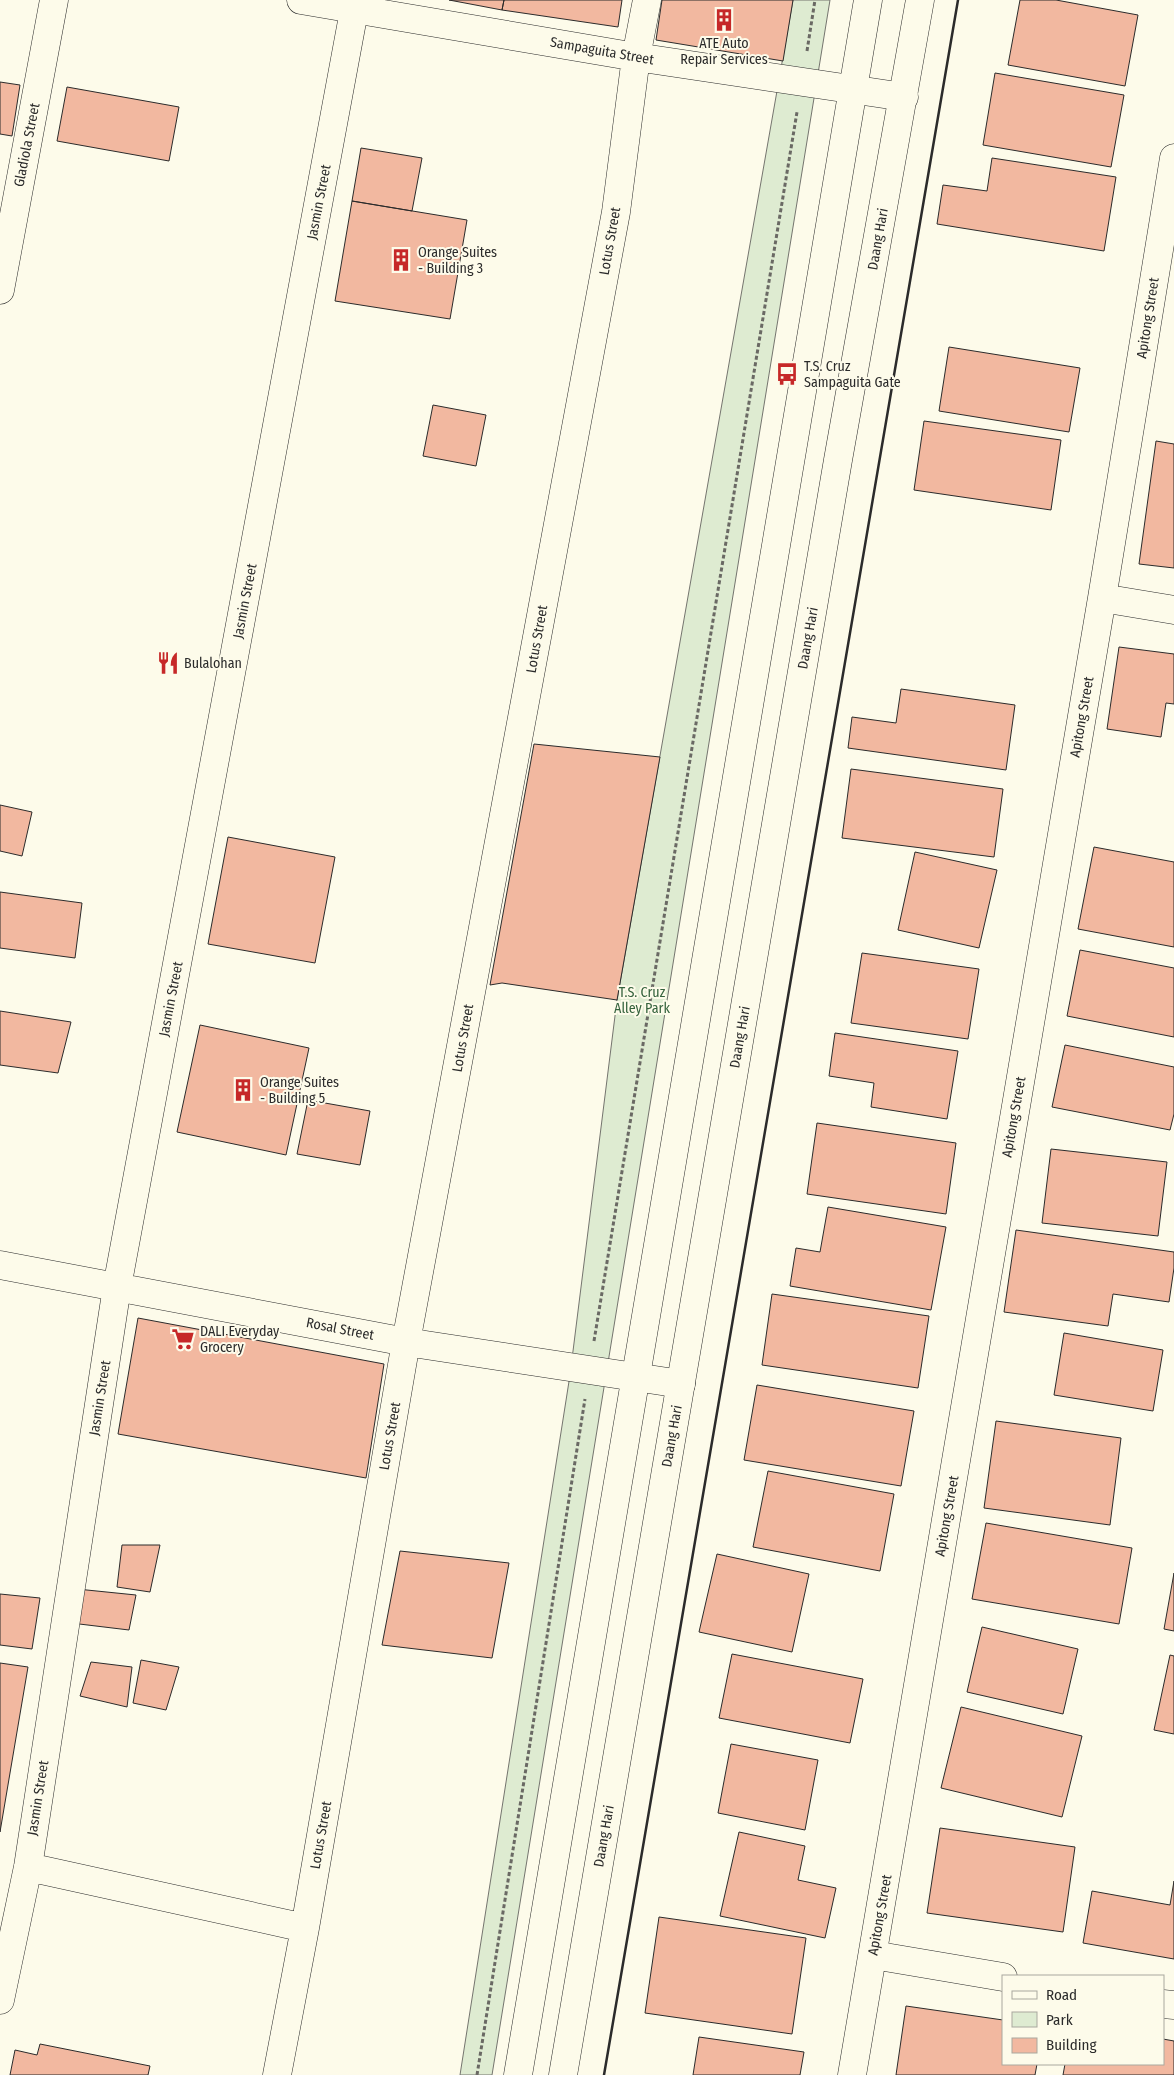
<svg xmlns="http://www.w3.org/2000/svg" width="1174" height="2075" font-family="'Fira Sans Condensed',sans-serif">
	<rect width="100%" height="100%" fill="#fdfbea"/>
	<!-- green -->
	<path fill="#deebd1" stroke="#74746e" d="M793,0H830L492,2075H460L570,1375L617,1000Z"/>
	<!-- building -->
	<path fill="#f2b8a0" stroke="#2b2b2b" d="M449,0H504L502,10Z
		M504,0H622L618,27L502,10Z
		M662,0H793L783,61L656,40Z
		M1020,0H1056L1138,15L1125,86L1008,65Z
		M995,73L1124,95L1111,167L983,145Z
		M0,82L20,85L12,136L0,134Z
		M67,87L179,107L169,161L57,141Z
		M361,148L422,158L412,211L352,201Z
		M992,158L1116,177L1104,251L937,224L943,185L987,191Z
		M352,201L467,220L450,319L335,301Z
		M949,347L1080,368L1069,432L939,411Z
		M433,405L486,415L476,466L423,456Z
		M924,421L1061,440L1051,510L914,490Z
		M1156,441L1174,444V568L1139,564Z
		M1119,647L1174,654V704L1166,703L1161,737L1107,729Z
		M901,689L1015,705L1006,770L848,748L852,717L896,723Z
		M534,744L660,757L617,1000L502,983L490,985Z
		M851,769L1003,789L994,857L842,838Z
		M0,805L32,812L22,856L0,851Z
		M228,837L335,857L315,963L208,944Z
		M1094,847L1174,862V947L1078,929Z
		M915,852L997,870L979,948L898,930Z
		M0,892L82,903L75,958L0,948Z
		M1080,950L1174,968V1037L1067,1016Z
		M862,953L979,969L968,1039L851,1023Z
		M0,1011L71,1022L58,1073L0,1065Z
		M200,1025L309,1048L286,1155L177,1132Z
		M835,1033L958,1051L947,1119L871,1107L874,1083L829,1076Z
		M1065,1045L1174,1067V1114L1170,1130L1052,1107Z
		M308,1100L370,1111L360,1165L297,1154Z
		M817,1123L956,1143L946,1214L807,1194Z
		M1051,1149L1167,1162L1158,1236L1042,1223Z
		M828,1207L946,1227L931,1310L790,1286L796,1248L820,1252Z
		M1016,1230L1174,1252V1268L1169,1302L1113,1294L1108,1326L1004,1312Z
		M772,1294L929,1316L918,1388L762,1365Z
		M138,1318L384,1364L366,1478L118,1434Z
		M1064,1333L1163,1350L1153,1411L1054,1395Z
		M757,1385L914,1411L901,1486L744,1460Z
		M996,1421L1121,1438L1110,1525L984,1508Z
		M768,1471L894,1494L880,1571L753,1547Z
		M986,1523L1132,1548L1119,1624L972,1599Z
		M122,1545H160L150,1592L117,1587Z
		M400,1551L509,1563L492,1658L382,1645Z
		M717,1554L809,1574L792,1652L699,1632Z
		M1174,1573V1631L1164,1629Z
		M77,1589L136,1595L129,1630L71,1623Z
		M0,1594L40,1598L32,1649L0,1645Z
		M982,1627L1078,1649L1063,1714L967,1692Z
		M732,1654L863,1679L850,1743L719,1718Z
		M1170,1655L1174,1656V1734L1154,1730Z
		M141,1660L179,1667L166,1710L133,1703Z
		M91,1662L132,1667L127,1707L80,1696Z
		M0,1663L28,1667L0,1832Z
		M961,1707L1082,1736L1062,1817L941,1788Z
		M731,1744L818,1760L805,1830L718,1813Z
		M940,1828L1075,1847L1063,1932L927,1913Z
		M739,1832L805,1846L798,1880L836,1888L825,1938L720,1916Z
		M1174,1881V1959L1083,1943L1092,1891L1170,1905Z
		M659,1917L806,1938L792,2034L645,2013Z
		M906,2006L1003,2020V2064H1037L1035,2075H896Z
		M699,2037L804,2052L800,2075H693Z
		M1163,2039L1174,2041V2075H1063L1065,2064H1163Z
		M40,2044L150,2066L148,2075H10L15,2050L37,2055Z"/>
	<g fill="none" stroke-linecap="round" stroke-linejoin="round">
		<defs>
			<path id="minor" d="M301,0L636,57L904,97
				M0,290L54,0
				M1102,598L1174,610
				M0,1265L406,1342L681,1384
				M28,1867L305,1928
				M873,1955L1003,1977
				M0,2000L28,1867L117,1287L356,0
				M1163,2004L1174,2005
				M277,2075L305,1928L406,1342L616,212L636,57L647,0
				M852,2075L1102,598L1174,158"/>
			<path id="major" d="M518,2075L868,0
				M563,2075L838,460L920,0"/>
		</defs>
		<!-- minor casing -->
		<use href="#minor" stroke="#2b2b2b" stroke-width="29"/>
		<!-- major casing -->
		<use href="#major" stroke="#2b2b2b" stroke-width="29"/>
		<!-- path -->
		<path stroke="#6a6964" stroke-width="3" stroke-dasharray="4 2.5" stroke-linecap="butt" d="M807,51L815,0
			M594,1341L797,112
			M477,2075L585,1399"/>
		<!-- minor -->
		<use href="#minor" stroke="#fdfbea" stroke-width="28"/>
		<!-- major -->
		<use href="#major" stroke="#fdfbea" stroke-width="28"/>
		<!-- wall -->
		<path stroke="#2b2b2b" stroke-width="2.5" d="M604,2075L958,0"/>
	</g>
	<!-- icons -->
	<defs>
		<symbol id="building-bare" viewBox="-9 -9 18 18"><path d="M-4-6H4V6H1V3H-1V6H-4ZM-2.5-4.3h1.7v1.8h-1.7ZM.8-4.3h1.7v1.8H.8ZM-2.5-1h1.7V.8h-1.7ZM.8-1h1.7V.8H.8Z" fill="#c62828" stroke="#fdfbea" stroke-width="2.5" paint-order="stroke"/></symbol>
		<symbol id="bus-bare" viewBox="-9 -9 18 18"><path d="M-5-6H5V4H4V6H2V4H-2V6H-4V4H-5ZM-3.5-4V0h7V-4ZM-3.5 1.2v1.5H-2V1.2ZM2 1.2v1.5H3.5V1.2Z" fill="#c62828" stroke="#fdfbea" stroke-width="2.5" paint-order="stroke"/></symbol>
		<symbol id="restaurant-bare" viewBox="-9 -9 18 18"><path d="M-5-6h1v4h1v-4h1v4h1v-4h1v5L-1.5 .5V6h-2V.5L-5-1ZM5-6V6H3V1.5H1.5Q1.5-4 5-6Z" fill="#c62828" stroke="#fdfbea" stroke-width="2.5" paint-order="stroke"/></symbol>
		<symbol id="supermarket-bare" viewBox="-9 -9 18 18"><path d="M-6-5.5h2.5l.6 2H6L4.5 2H-2.5L-4.4-4H-6ZM-1.5 3.2a1.3 1.3 0 1 0 .1 0ZM3 3.2a1.3 1.3 0 1 0 .1 0Z" fill="#c62828" stroke="#fdfbea" stroke-width="2.5" paint-order="stroke"/></symbol>
	</defs>
	<g fill-rule="evenodd">
		<use href="#building-bare" x="708" y="4" width="32" height="32"/>
		<use href="#building-bare" x="385" y="244" width="32" height="32"/>
		<use href="#bus-bare" x="771" y="358" width="32" height="32"/>
		<use href="#restaurant-bare" x="152" y="647" width="32" height="32"/>
		<use href="#building-bare" x="227" y="1074" width="32" height="32"/>
		<use href="#supermarket-bare" x="167" y="1323" width="32" height="32"/>
	</g>
	<g text-anchor="middle" dominant-baseline="central" stroke-width="4" stroke-linejoin="round" paint-order="stroke">
		<!-- poi labels -->
		<g font-size="14" fill="#2b2b2b" stroke="#fdfbea" text-anchor="start">
			<text x="724" y="43" text-anchor="middle">ATE Auto<tspan x="724" dy="16">Repair Services</tspan></text>
			<text x="418" y="252">Orange Suites<tspan x="418" dy="16">- Building 3</tspan></text>
			<text x="804" y="366">T.S. Cruz<tspan x="804" dy="16">Sampaguita Gate</tspan></text>
			<text x="184" y="663">Bulalohan</text>
			<text x="260" y="1082">Orange Suites<tspan x="260" dy="16">- Building 5</tspan></text>
			<text x="200" y="1331">DALI Everyday<tspan x="200" dy="16">Grocery</tspan></text>
		</g>
		<!-- street labels -->
		<g font-size="14" fill="#2b2b2b" stroke="#fdfbea">
			<text transform="translate(602 51) rotate(10)">Sampaguita Street</text>
			<text transform="translate(27 145) rotate(-79)">Gladiola Street</text>
			<text transform="translate(319 202) rotate(-79)">Jasmin Street</text>
			<text transform="translate(878 239) rotate(-80)">Daang Hari</text>
			<text transform="translate(610 241) rotate(-80)">Lotus Street</text>
			<text transform="translate(1148 318) rotate(-81)">Apitong Street</text>
			<text transform="translate(245 601) rotate(-79)">Jasmin Street</text>
			<text transform="translate(808 638) rotate(-80)">Daang Hari</text>
			<text transform="translate(537 639) rotate(-80)">Lotus Street</text>
			<text transform="translate(1082 717) rotate(-80)">Apitong Street</text>
			<text transform="translate(171 999) rotate(-79)">Jasmin Street</text>
			<text transform="translate(740 1037) rotate(-80)">Daang Hari</text>
			<text transform="translate(463 1038) rotate(-80)">Lotus Street</text>
			<text transform="translate(1014 1117) rotate(-80)">Apitong Street</text>
			<text transform="translate(340 1329) rotate(11)">Rosal Street</text>
			<text transform="translate(100 1398) rotate(-81)">Jasmin Street</text>
			<text transform="translate(390 1436) rotate(-80)">Lotus Street</text>
			<text transform="translate(672 1436) rotate(-80)">Daang Hari</text>
			<text transform="translate(947 1516) rotate(-80)">Apitong Street</text>
			<text transform="translate(38 1798) rotate(-81)">Jasmin Street</text>
			<text transform="translate(321 1835) rotate(-80)">Lotus Street</text>
			<text transform="translate(604 1836) rotate(-80)">Daang Hari</text>
			<text transform="translate(880 1915) rotate(-80)">Apitong Street</text>
		</g>
		<!-- park labels -->
		<g font-size="14" fill="#34623c" stroke="#fdfbea">
			<text x="642" y="992">T.S. Cruz<tspan x="642" dy="16">Alley Park</tspan></text>
		</g>
	</g>
	<!-- legend -->
	<rect x="1002" y="1975" width="162" height="90" fill="#fdfbea" stroke="#a9a89e"/>
	<rect x="1012" y="1991" width="25" height="8" fill="#fdfbea" stroke="#a9a89e"/>
	<text x="1046" y="2000" font-size="15" fill="#2b2b2b">Road</text>
	<rect x="1012" y="2012" width="25" height="15" fill="#deebd1" stroke="#a9a89e"/>
	<text x="1046" y="2025" font-size="15" fill="#2b2b2b">Park</text>
	<rect x="1012" y="2038" width="25" height="15" fill="#f2b8a0" stroke="#a9a89e"/>
	<text x="1046" y="2050" font-size="15" fill="#2b2b2b">Building</text>
</svg>
